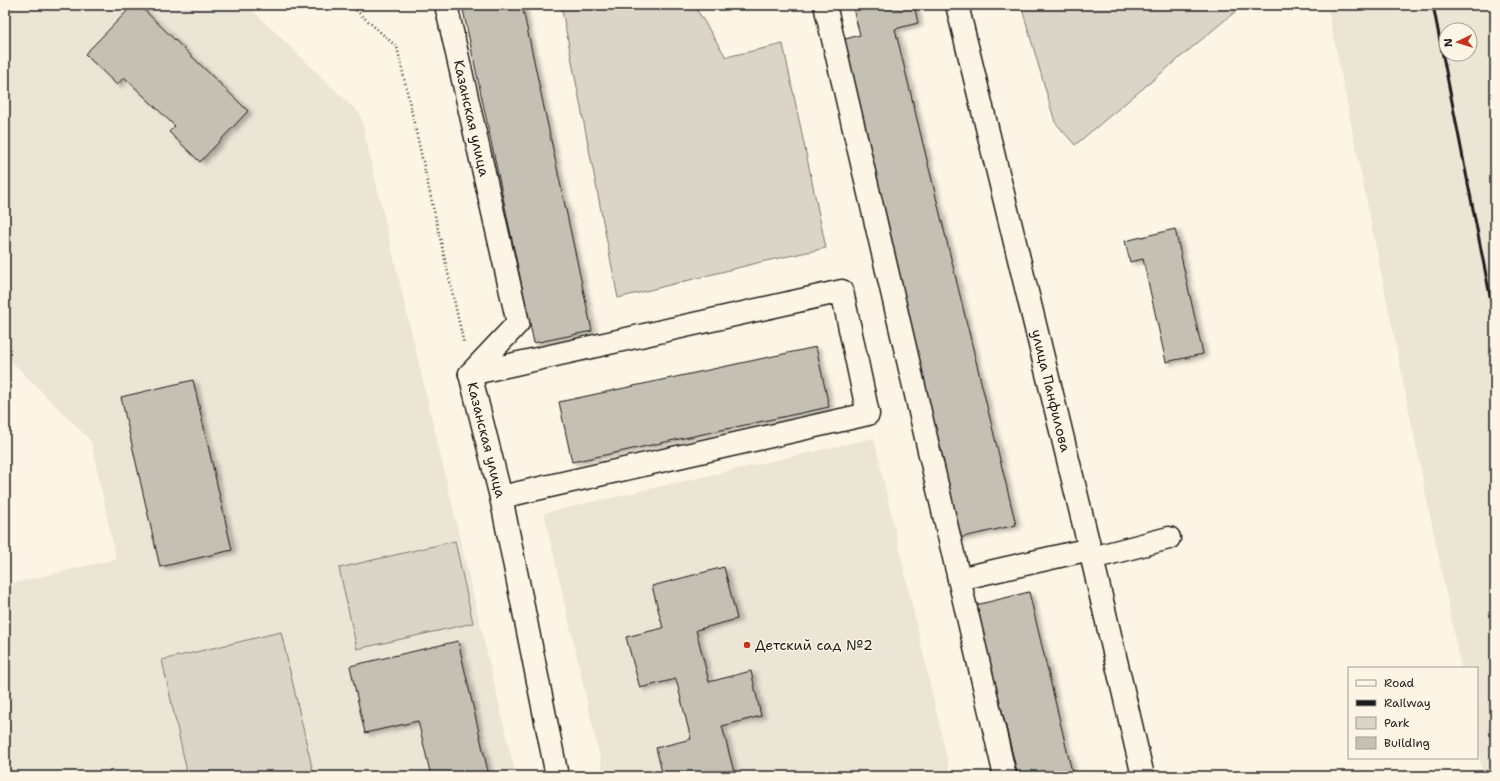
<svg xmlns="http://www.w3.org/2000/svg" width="1500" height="781" font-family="'Shantell Sans',sans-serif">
	<defs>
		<filter id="shadow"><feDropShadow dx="4.5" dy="2.5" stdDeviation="2" flood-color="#0004"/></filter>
	</defs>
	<rect width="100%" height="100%" fill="#fcf5e5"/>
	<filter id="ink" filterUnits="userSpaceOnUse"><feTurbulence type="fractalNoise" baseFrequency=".025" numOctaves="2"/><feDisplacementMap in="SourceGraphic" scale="8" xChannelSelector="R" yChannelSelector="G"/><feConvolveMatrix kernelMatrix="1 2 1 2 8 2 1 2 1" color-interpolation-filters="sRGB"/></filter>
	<g filter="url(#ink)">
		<!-- built -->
		<path fill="#ebe5d6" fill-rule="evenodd" d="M5,5H247L360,114L516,776H5V585L116,559L91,441L5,355Z
			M1327,5H1495V776H1483L1477,748V668H1461ZM1446,30H1470V54H1446Z
			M874,438L951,776H604L544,513Z"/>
		<!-- green -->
		<path fill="#dbd5c8" stroke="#7c7872" d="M561,5H694L726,57L783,44L826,248L761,262L618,298Z
			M1021,5H1243L1075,145L1055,122Z
			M455,541L473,623L357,649L339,568Z
			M281,632L314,776H188L162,660Z"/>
		<!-- building -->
		<path fill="#c4c0b3" stroke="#1c1c1c" filter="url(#shadow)" d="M133,5H139L248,111L200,162L169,132L175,126L124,77L117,85L85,54Z
			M462,5H522L592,331L534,343Z
			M852,5H914L918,23L895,29L1016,525L959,538L838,41L860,35Z
			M1175,229L1203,354L1166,362L1143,259L1130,262L1125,241Z
			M816,347L829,407L572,462L559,402Z
			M193,380L232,550L160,567L121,397Z
			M724,567L737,619L696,630L709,682L751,671L761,716L722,726L735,776H663L656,748L691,739L676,679L640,688L626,637L663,628L652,586Z
			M1029,592L1073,776H1018L976,605Z
			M458,641L489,776H431L418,721L365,733L350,666Z"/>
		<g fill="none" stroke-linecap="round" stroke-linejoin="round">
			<defs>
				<g id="minor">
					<path id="s1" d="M446,5L518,323L470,374"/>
					<path d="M825,5L959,579L1090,549"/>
					<path id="s2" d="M957,5L1092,558L1143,776"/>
					<path d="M470,374L842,291L868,414L501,497"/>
					<path id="s3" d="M470,374L501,497L557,776"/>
					<path d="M1092,558L1169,538"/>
					<path d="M959,579L1005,776"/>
				</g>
			</defs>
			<!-- minor casing -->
			<use href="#minor" stroke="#1c1c1c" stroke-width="25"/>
			<!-- path -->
			<path stroke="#1c1c1c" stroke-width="2.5" stroke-dasharray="1 3" stroke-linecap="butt" d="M350,5L397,47L464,344"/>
			<!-- minor -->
			<use href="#minor" stroke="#fcf5e5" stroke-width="22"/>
			<!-- rail -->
			<path stroke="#1c1c1c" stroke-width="3" d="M1433,5L1495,321"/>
		</g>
	</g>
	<!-- markers -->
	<circle fill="#c8321e" stroke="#fcf5e5" stroke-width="1.5" cx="747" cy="645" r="4"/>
	<g text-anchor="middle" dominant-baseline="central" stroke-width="3" stroke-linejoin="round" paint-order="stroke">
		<!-- street labels -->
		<g font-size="14" fill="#1c1c1c" stroke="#fcf5e5">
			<text stroke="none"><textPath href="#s1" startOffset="116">Казанская улица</textPath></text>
			<text stroke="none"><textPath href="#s2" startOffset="397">улица Панфилова</textPath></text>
			<text stroke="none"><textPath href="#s3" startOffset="68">Казанская улица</textPath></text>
		</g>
		<!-- poi labels -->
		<g font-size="14" fill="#1c1c1c" stroke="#fcf5e5" text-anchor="start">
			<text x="755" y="645">Детский сад №2</text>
		</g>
	</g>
	<!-- margin -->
	<rect width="1500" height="781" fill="none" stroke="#fcf5e5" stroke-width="20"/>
	<rect x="10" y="10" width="1480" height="761" fill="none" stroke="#1c1c1c" stroke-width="1.5" filter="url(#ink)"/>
	<!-- legend -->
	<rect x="1348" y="667" width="130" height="92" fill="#fcf5e5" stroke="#a29e95"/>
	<rect x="1356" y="680" width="20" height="6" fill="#fcf5e5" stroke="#a29e95"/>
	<text x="1384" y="687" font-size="12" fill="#1c1c1c">Road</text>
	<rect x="1356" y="700" width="20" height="6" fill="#1c1c1c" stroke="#a29e95"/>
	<text x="1384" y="707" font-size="12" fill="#1c1c1c">Railway</text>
	<rect x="1356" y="717" width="20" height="12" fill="#dbd5c8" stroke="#a29e95"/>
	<text x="1384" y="727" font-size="12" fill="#1c1c1c">Park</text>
	<rect x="1356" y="737" width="20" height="12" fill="#c4c0b3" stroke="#a29e95"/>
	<text x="1384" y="747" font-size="12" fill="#1c1c1c">Building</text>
	<!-- north arrow -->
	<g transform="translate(1458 42) rotate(266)"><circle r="19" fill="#fcf5e5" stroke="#a29e95"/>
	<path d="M0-3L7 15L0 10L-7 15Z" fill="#c8321e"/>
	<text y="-6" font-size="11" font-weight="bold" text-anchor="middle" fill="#1c1c1c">N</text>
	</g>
</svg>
